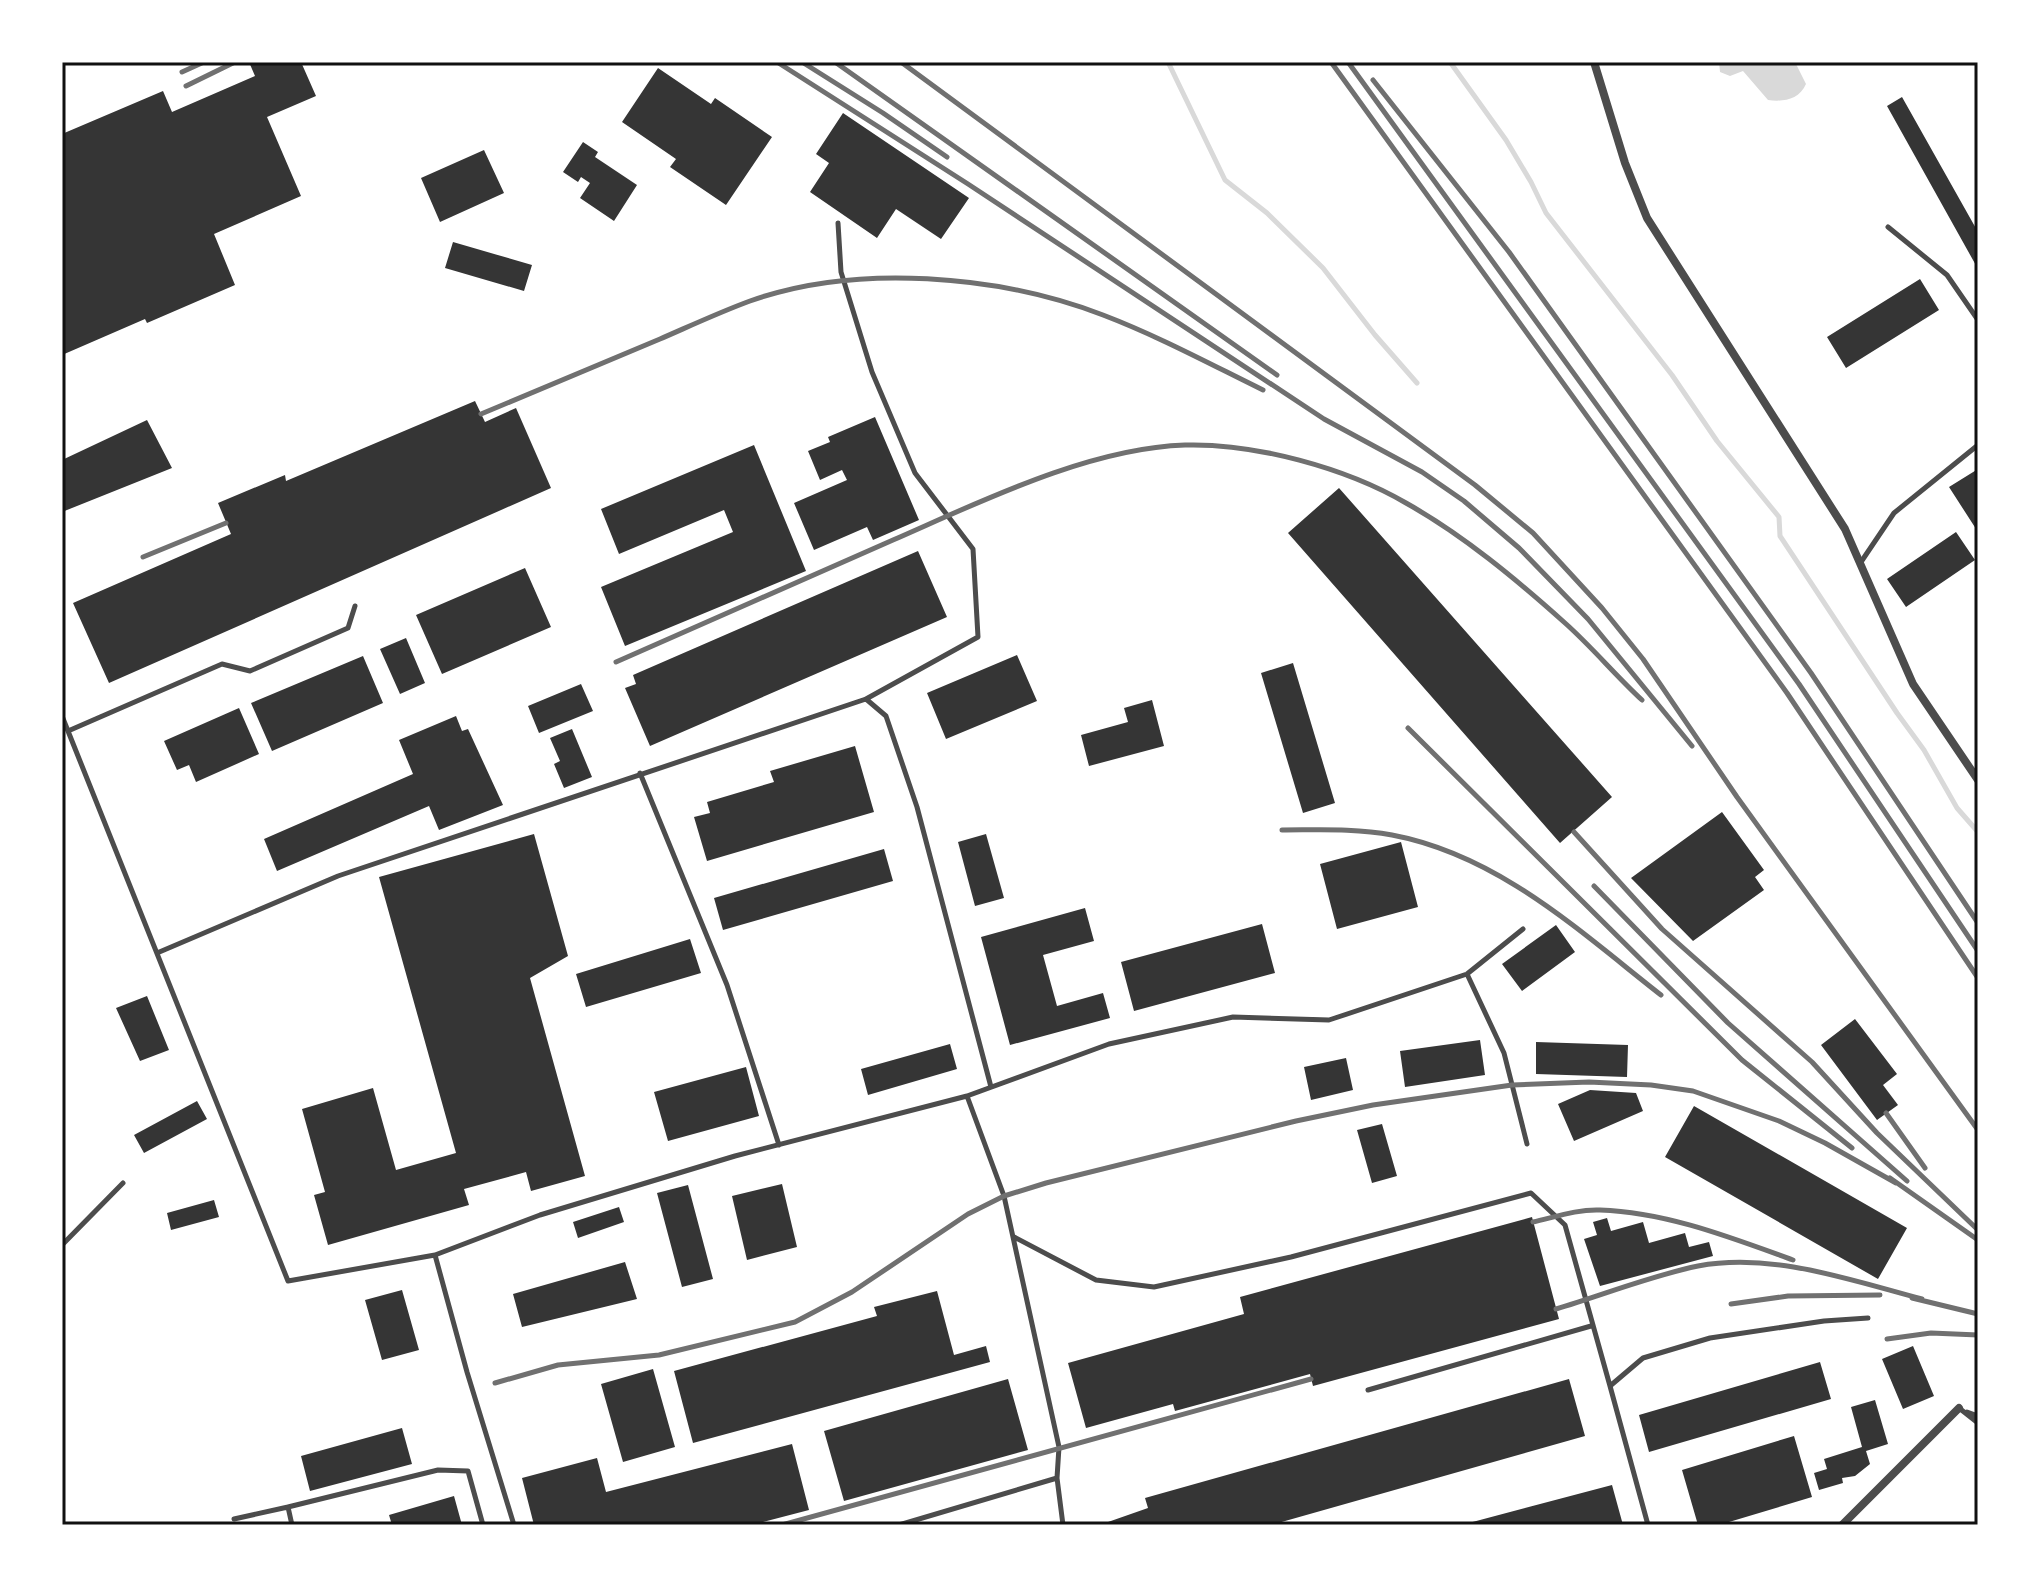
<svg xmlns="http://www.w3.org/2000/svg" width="2040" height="1587" font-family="Inter,sans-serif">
	<rect width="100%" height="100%" fill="#fff"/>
	<!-- water -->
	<path fill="#d9d9d9" d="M1719,62H1795L1806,84C1799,100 1783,102 1768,100L1743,71L1730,76L1720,72Z"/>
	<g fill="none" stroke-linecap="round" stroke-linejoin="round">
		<!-- stream -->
		<path stroke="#d9d9d9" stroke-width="5" d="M1168,62L1225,180L1267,213L1323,268L1375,335L1417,383
			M1450,62L1506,140L1531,182L1546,213L1672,375L1717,441L1779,517L1780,536L1897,713L1924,750L1957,808L1978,832"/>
	</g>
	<!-- building -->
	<path fill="#353535" d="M249,62H301L316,96L267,117L301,196L214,234L235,285L147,323L145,319L62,355V134L163,91L172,112L255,76Z
		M658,68L711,104L715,98L772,137L726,205L670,167L676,159L622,122Z
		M1902,97L1978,232V269L1887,106Z
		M843,113L969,198L941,239L896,209L877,238L810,192L829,163L816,154Z
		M583,142L598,152L595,157L637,185L614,221L580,198L590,183L581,177L578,182L563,172Z
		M484,150L504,193L440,222L421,178Z
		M453,242L532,265L524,291L445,268Z
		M1920,279L1939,310L1846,368L1827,337Z
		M475,401L485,422L516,408L551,488L109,683L73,603L231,534L218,503L285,475L286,481Z
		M875,417L919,520L873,540L867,527L814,550L794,503L847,480L842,470L820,480L808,451L830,442L828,437Z
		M147,420L172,468L62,512V460Z
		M754,445L806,571L625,646L601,587L733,532L724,510L619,554L601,509Z
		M1978,469V532L1949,487Z
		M1339,488L1612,797L1560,843L1288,533Z
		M1956,532L1975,560L1906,607L1887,579Z
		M918,551L947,617L650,746L625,688L636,684L633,675Z
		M525,568L551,627L442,674L416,615Z
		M406,638L425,683L400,694L380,649Z
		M1017,655L1037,701L946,739L927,693Z
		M363,656L383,703L272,751L251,703Z
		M1293,663L1335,803L1303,813L1261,673Z
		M581,684L593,711L539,733L528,706Z
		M1152,700L1164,746L1089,766L1081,735L1128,722L1124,708Z
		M239,708L259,754L196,782L189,765L177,770L164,741Z
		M456,716L462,731L468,729L503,805L439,830L429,806L277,871L264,839L413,774L399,740Z
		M572,729L592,777L564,788L554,764L560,761L550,738Z
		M855,746L874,812L707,861L694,817L710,813L707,802L774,782L770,771Z
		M1722,812L1764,870L1755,877L1764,890L1693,941L1631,878Z
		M534,834L568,956L530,978L585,1176L531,1191L526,1172L464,1189L469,1205L328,1245L314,1195L325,1192L302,1109L373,1088L396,1170L456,1153L379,877Z
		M986,834L1004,898L975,906L958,842Z
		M1401,842L1418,907L1337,929L1320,864Z
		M884,849L893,881L723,930L714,898Z
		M1085,908L1094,941L1043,955L1057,1006L1103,993L1110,1018L1010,1045L981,937Z
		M1262,924L1275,973L1134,1011L1121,962Z
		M1556,925L1575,952L1522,991L1502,964Z
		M690,939L701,973L586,1007L576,974Z
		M147,996L169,1050L140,1061L116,1008Z
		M1855,1019L1897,1074L1883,1085L1898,1105L1877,1120L1821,1045Z
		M1480,1040L1485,1075L1405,1087L1400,1051Z
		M1536,1042L1628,1045L1627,1077L1536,1074Z
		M950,1044L957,1069L868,1095L861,1069Z
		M1346,1058L1353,1090L1311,1100L1304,1067Z
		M746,1067L759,1116L668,1141L654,1092Z
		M1590,1090L1636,1093L1643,1111L1574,1141L1558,1104Z
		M197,1101L207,1119L144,1153L134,1135Z
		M1694,1106L1907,1228L1878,1279L1665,1157Z
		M1382,1124L1397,1176L1372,1183L1357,1130Z
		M782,1184L797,1247L747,1260L732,1196Z
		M688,1185L713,1279L682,1287L657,1193Z
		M214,1200L219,1217L171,1230L167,1213Z
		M619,1207L624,1222L578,1238L573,1222Z
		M1532,1217L1559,1319L1313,1386L1310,1374L1175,1411L1173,1404L1086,1428L1068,1363L1244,1314L1240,1297Z
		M1607,1218L1611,1231L1643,1222L1649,1243L1685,1233L1689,1247L1709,1242L1713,1256L1600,1286L1584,1239L1597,1235L1593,1222Z
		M625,1262L637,1299L522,1327L513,1294Z
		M402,1290L419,1350L382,1360L365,1300Z
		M937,1291L954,1355L986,1346L990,1362L693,1443L674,1371L877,1316L874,1307Z
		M1913,1346L1934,1396L1903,1409L1882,1359Z
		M1820,1362L1831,1399L1649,1452L1639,1415Z
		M653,1369L675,1447L623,1462L601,1384Z
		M1008,1379L1028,1450L844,1501L824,1431Z
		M1569,1379L1585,1436L1271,1525H1109L1108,1522L1148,1508L1145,1498Z
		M1875,1400L1888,1444L1866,1451L1870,1464L1855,1476L1842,1478L1843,1483L1819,1490L1814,1473L1827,1469L1824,1459L1862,1447L1851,1407Z
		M402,1428L412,1464L310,1491L301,1456Z
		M1794,1436L1812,1497L1719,1525H1698L1682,1470Z
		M792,1444L809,1510L751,1525H534L522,1478L597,1458L606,1492Z
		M1612,1485L1623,1525H1465V1524Z
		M454,1496L462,1525H392L389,1515Z"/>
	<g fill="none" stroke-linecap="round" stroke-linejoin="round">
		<!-- service -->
		<path stroke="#4c4c4c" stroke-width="5" d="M838,223L841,272L872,372L915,473L973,549L978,637L866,699
			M1888,227L1947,275L1978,320
			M1861,562L1894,513L1978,445
			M62,716L288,1281L435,1255
			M68,731L222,664L250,671L348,628L355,606
			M640,773L727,985L779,1145
			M157,953L338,876L866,699L886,716L917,807L991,1087
			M1467,974L1504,1053L1527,1144
			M967,1096L1004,1196L1059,1447L1057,1478L1063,1525
			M1014,1237L1096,1280L1154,1287L1291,1257L1531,1193L1565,1225L1610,1386
			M62,1245L123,1183
			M1368,1390L1591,1326
			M1959,1408L1978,1423
			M1967,1412L1978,1416
			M234,1519L288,1507
			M292,1525L288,1507L438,1470L468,1471L483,1525
			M514,1525L467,1372L435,1255L540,1215L735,1156L967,1096L1109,1044L1233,1017L1329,1020L1467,974L1523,929
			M899,1525L1057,1478
			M1648,1525L1610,1386L1643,1358L1710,1338L1824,1321L1868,1318"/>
		<!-- minor -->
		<path stroke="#4c4c4c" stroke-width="8" d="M1594,62L1625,163L1647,218L1845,529L1913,684L1978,780
			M1842,1525L1959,1408"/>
		<!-- rail -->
		<path stroke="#707070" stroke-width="5" d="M777,62L968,184L1324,419L1422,472L1464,501L1519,548L1588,619L1692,746
			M802,62L883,113L947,157
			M835,62L1277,375
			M901,62L1475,485L1533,533L1602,608L1643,659L1737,797L1978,1130
			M1331,62L1787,693L1978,978
			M1348,62L1799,684L1978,951
			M182,72L204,62
			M1373,80L1509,252L1811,673L1978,923
			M186,86L235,62
			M481,414C541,389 601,364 660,339C690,326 720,312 750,301C856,263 999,275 1103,315C1158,336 1210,364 1263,390
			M143,557L226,523
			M616,662C708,621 801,581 893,540C980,502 1089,448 1185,445C1255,443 1346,468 1406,503C1463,535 1516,579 1565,623C1592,647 1615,675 1642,700
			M1408,728L1742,1060L1852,1148
			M1282,830C1319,830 1355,828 1392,835C1498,855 1578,930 1661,995
			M1574,832L1662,929L1812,1062L1877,1133L1978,1230
			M1594,886L1728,1023L1907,1181
			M1886,1113L1925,1168
			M1890,1178L1978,1240
			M1533,1222C1555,1217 1578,1209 1600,1210C1666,1212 1732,1238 1793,1260
			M1912,1298L1978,1314
			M1731,1304L1788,1296L1880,1295
			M1556,1309C1603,1295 1650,1276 1698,1266C1772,1252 1850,1280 1922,1299
			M1887,1339L1931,1333L1978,1335
			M495,1383L558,1365L659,1355L795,1322L852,1292L968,1214L1004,1196L1046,1183L1296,1121L1373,1105L1512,1085L1589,1082L1651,1085L1693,1091L1779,1121L1825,1143L1896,1183
			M782,1525L1311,1379"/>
	</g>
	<!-- border -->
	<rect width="2040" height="1587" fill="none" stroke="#ffffff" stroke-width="128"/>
	<rect x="64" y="64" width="1912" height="1459" fill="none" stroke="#111" stroke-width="3"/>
</svg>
